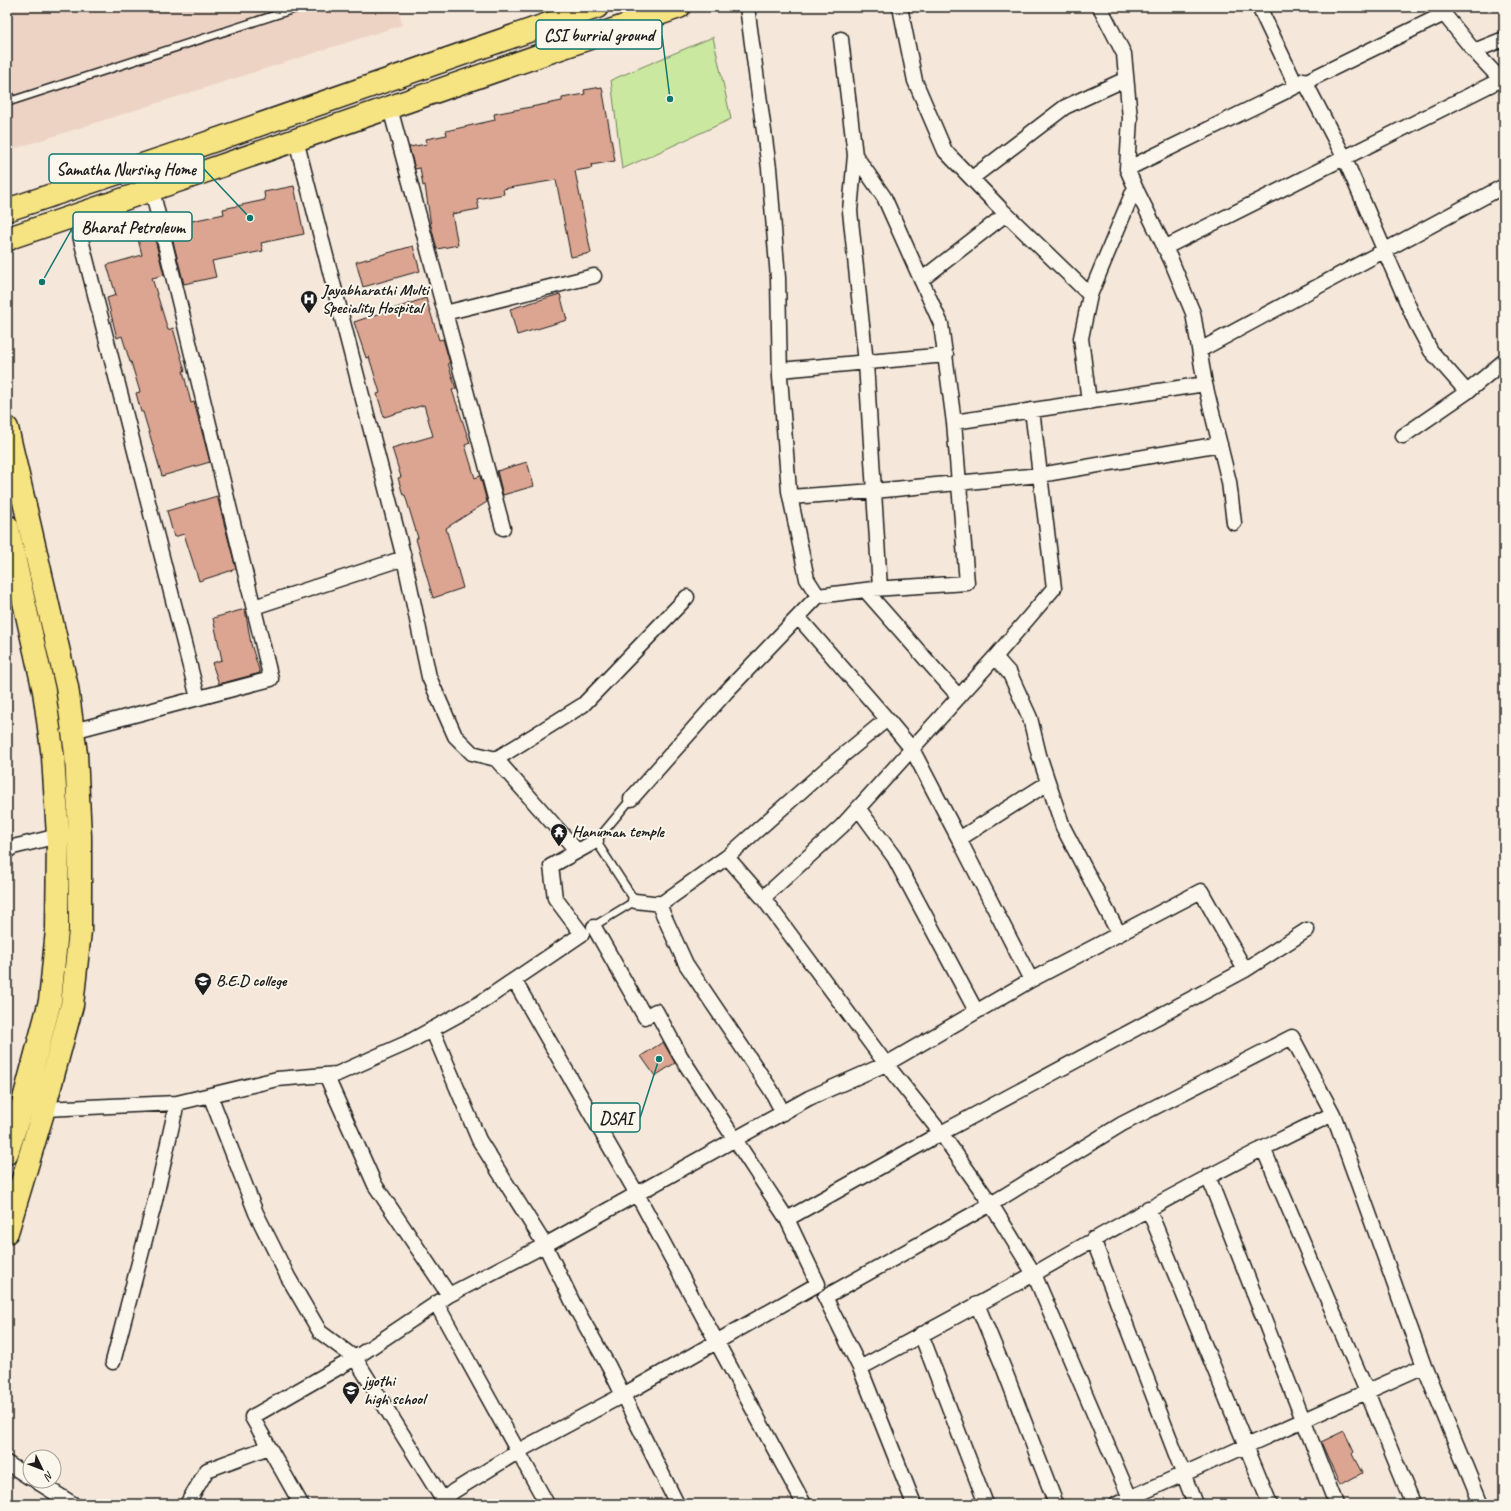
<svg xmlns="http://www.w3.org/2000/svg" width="1511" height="1511" font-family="Caveat,sans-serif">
	<rect width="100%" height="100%" fill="#f5e7da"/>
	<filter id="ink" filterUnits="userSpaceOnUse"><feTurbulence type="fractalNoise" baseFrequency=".025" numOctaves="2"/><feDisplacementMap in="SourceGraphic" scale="8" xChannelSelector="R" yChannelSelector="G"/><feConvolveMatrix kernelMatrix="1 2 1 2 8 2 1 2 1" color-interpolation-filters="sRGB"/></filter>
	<g filter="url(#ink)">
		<!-- built -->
		<path fill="#edd3c4" d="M7,7H398L402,25L7,151Z"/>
		<!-- green -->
		<path fill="#cae8a0" stroke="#73825e" d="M713,37L731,119L622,169L611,80Z"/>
		<!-- building -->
		<path fill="#dba591" stroke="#1c1c1c" d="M602,87L615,161L591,165L592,168L575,171L591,253L571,257L556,180L503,189L504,194L477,199L479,209L452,214L458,245L437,249L431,226L425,185L423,186L420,168L415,169L409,147L427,144L426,139L447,135L446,131L495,120L494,114L562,101V98L585,94L584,90Z
			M294,186L304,234L261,243L263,251L212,261L216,277L184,284L169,226L224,214L223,209L265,200L264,192Z
			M152,228L164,275L152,278L168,330L173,328L185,371H183L191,403L194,402L210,462L162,476L143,412H141L136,393L140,392L131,362H130L122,336L117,338L107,298L116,295L107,265L142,255L136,231Z
			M413,246L420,271L363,287L356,262Z
			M560,294L567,320L517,335L510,309Z
			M426,298L439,340L443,339L450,363H448L456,389L452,390L470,443L465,445L475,478L480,476L487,502L446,528L463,588L433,598L416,539L418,538L405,495H403L398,478L401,477L392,448L433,436L424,405L384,417L377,394L380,393L369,357L366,358L354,322Z
			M527,462L534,486L503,495L497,471Z
			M217,496L236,569L199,581L184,534L174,537L167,511Z
			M245,609L251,644L260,673L219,684L212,663L222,660L213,618Z
			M663,1042L675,1063L655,1076L641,1056Z
			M1344,1431L1354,1452L1352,1454L1362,1473L1340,1485L1321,1442Z"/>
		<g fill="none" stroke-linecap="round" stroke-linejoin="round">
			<defs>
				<path id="service" d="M7,87L11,101L300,7
					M592,927L635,901L596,841L631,799"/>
				<path id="minor" d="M747,7L769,168L778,278L780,377L789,491L807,579L818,596
					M1100,7L1124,54L1130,118L1127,169
					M1259,7L1296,85
					M1440,7L1444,14L1474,51L1504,83
					M841,39L855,155L884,197L941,324L954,423
					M1474,51L1504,39
					M1304,80L1344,157L1416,323L1431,351L1467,392L1504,361
					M390,108L503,528
					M855,155L850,211L866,363L880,588
					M972,178L1065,107L1126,79
					M1135,187L1127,169L1444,14
					M75,216L198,698
					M1164,248L1502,79
					M921,280L1006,214
					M445,313L594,276
					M1200,350L1504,186
					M780,370L946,355
					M1205,384L1229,482L1234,523
					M1089,402L1081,338L1090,295
					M1032,410L1054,588L995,657L1010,674L1030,718L1039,755L1063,827L1119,934
					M1403,436L1467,392
					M790,497L874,491L1040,475L1220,444
					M404,558L429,677L455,736L472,753L496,759
					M865,590L959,697
					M254,607L404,558L296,140
					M798,617L887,719
					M73,731L271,679L152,190
					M631,799L726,692L818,596L873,589L967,583L954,422L1205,384L1193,313L1171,260L1135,187L1090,295L1002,210L945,151L915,81L900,7
					M858,808L894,857L976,1011
					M7,851L13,847L58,836H66
					M577,851L496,759L583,705L687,597
					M727,857L824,771L887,719L912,749L959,839L1048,783
					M763,898L842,826L995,657
					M635,901L661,904L727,857L763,898L886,1064L941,1133L787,1219
					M658,903L686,964L771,1090L783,1113
					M514,980L637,1194L804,1504
					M1031,980L1201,891L1245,970
					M326,1075L375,1185L449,1295
					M210,1095L256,1213L288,1277L320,1332L355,1358L443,1500
					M36,1107L44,1109L177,1103L277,1079L337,1074L407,1043L480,1003L582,934L555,898L551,866L596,841
					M1333,1114L1424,1366L1481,1504
					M1263,1148L1367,1392L1413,1504
					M1208,1176L1336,1504
					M1148,1208L1270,1504
					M1093,1239L1195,1504
					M436,1303L547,1504
					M977,1304L1004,1369L1056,1504
					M921,1334L986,1504
					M113,1362L154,1205L177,1103
					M860,1368L825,1297L991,1204L1122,1124L1292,1037L1333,1114C1230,1163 1132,1217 1034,1274L991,1204L941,1133L1245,970L1307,930
					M7,1463L30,1478
					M36,1481L73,1504
					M1130,1498L1424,1366
					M187,1504L207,1470L269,1447
					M301,1504L252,1417L355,1358L449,1295L545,1245L479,1140L432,1029
					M445,1504L443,1500L454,1491L524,1448L623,1395L818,1284L787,1219L681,1057L656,1011L645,1017L594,927
					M677,1504L609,1367L574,1305L545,1245L809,1098L886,1064L1031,980L959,839
					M914,1504L860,1368L1034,1274L1130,1498L1117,1504"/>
				<path id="primary" d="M7,428L67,687L76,754L80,836V931L72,1005L44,1109L7,1232
					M7,526L44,691L53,757L58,836L57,930L50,1001L23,1103L7,1153"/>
				<path id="trunk" d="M7,210L181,152L597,7
					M7,240L12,237L189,177L679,7"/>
			</defs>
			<!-- service casing -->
			<use href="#service" stroke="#1c1c1c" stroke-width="10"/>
			<!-- minor casing -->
			<use href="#minor" stroke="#1c1c1c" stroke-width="17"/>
			<!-- primary casing -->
			<use href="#primary" stroke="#1c1c1c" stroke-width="25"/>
			<!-- trunk casing -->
			<use href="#trunk" stroke="#1c1c1c" stroke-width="25"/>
			<!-- service -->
			<use href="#service" stroke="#fbf7ec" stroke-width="7"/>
			<!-- minor -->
			<use href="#minor" stroke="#fbf7ec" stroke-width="14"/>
			<!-- primary -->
			<use href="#primary" stroke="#f6e381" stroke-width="22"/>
			<!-- trunk -->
			<use href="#trunk" stroke="#f6e381" stroke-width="22"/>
		</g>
	</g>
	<!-- icons -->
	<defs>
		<symbol id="hospital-pin" viewBox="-11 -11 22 30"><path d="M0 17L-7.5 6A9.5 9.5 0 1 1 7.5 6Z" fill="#1c1c1c" stroke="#fbf7ec"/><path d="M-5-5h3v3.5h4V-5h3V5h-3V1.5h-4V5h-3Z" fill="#fff"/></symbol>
		<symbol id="temple-pin" viewBox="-11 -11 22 30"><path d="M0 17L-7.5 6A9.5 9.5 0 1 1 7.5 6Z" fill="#1c1c1c" stroke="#fbf7ec"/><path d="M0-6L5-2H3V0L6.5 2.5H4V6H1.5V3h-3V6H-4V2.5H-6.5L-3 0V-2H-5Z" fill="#fff"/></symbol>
		<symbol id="university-pin" viewBox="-11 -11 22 30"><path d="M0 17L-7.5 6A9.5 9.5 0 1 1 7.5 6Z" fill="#1c1c1c" stroke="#fbf7ec"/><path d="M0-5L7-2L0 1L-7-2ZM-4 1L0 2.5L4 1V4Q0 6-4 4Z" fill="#fff"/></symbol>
		<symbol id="school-pin" viewBox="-11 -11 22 30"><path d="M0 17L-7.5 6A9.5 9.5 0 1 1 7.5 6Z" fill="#1c1c1c" stroke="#fbf7ec"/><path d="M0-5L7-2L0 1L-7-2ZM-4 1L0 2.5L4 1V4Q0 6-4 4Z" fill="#fff"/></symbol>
	</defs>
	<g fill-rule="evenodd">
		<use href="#hospital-pin" x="299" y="289" width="20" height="27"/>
		<use href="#temple-pin" x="549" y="822" width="20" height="27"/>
		<use href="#university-pin" x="193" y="971" width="20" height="27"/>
		<use href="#school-pin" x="341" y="1380" width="20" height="27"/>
	</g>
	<g text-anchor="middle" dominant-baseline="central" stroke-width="4" stroke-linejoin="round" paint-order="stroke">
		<!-- poi labels -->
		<g font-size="16" font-weight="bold" fill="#1c1c1c" stroke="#fbf7ec" text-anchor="start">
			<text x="322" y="290">Jayabharathi Multi<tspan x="322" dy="18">Speciality Hospital</tspan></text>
			<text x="572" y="832">Hanuman temple</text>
			<text x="216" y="981">B.E.D college</text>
			<text x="364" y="1381">jyothi<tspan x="364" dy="18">high school</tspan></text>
		</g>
	</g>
	<!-- callouts -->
	<path fill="none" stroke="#0f766e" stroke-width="1.5" d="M670 99L662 35M250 218L204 169M42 282L73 227M659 1059L640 1118"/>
	<g fill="#0f766e" stroke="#fbf7ec" stroke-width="1.5">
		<circle cx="670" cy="99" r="4"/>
		<circle cx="250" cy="218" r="4"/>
		<circle cx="42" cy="282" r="4"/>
		<circle cx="659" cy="1059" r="4"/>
	</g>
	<g fill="#fbf7ec" stroke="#0f766e" stroke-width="1.5">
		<rect x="536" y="20" width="126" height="29" rx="4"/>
		<rect x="49" y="154" width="155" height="29" rx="4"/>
		<rect x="73" y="212" width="119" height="29" rx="4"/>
		<rect x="591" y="1103" width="49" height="29" rx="4"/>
	</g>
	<g font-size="17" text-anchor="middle" font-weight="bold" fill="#1c1c1c">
		<text x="599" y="41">CSI burrial ground</text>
		<text x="126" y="175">Samatha Nursing Home</text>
		<text x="133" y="233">Bharat Petroleum</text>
		<text x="616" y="1124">DSAI</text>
	</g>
	<!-- margin -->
	<rect width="1511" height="1511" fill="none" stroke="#fbf7ec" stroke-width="24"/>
	<rect x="12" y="12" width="1487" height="1487" fill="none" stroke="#1c1c1c" stroke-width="1.5" filter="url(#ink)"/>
	<!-- north arrow -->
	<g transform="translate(42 1469) rotate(133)"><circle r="19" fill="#fbf7ec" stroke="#a29f99"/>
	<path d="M0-3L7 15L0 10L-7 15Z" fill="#1c1c1c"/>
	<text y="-6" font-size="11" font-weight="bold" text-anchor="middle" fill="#1c1c1c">N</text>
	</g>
</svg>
